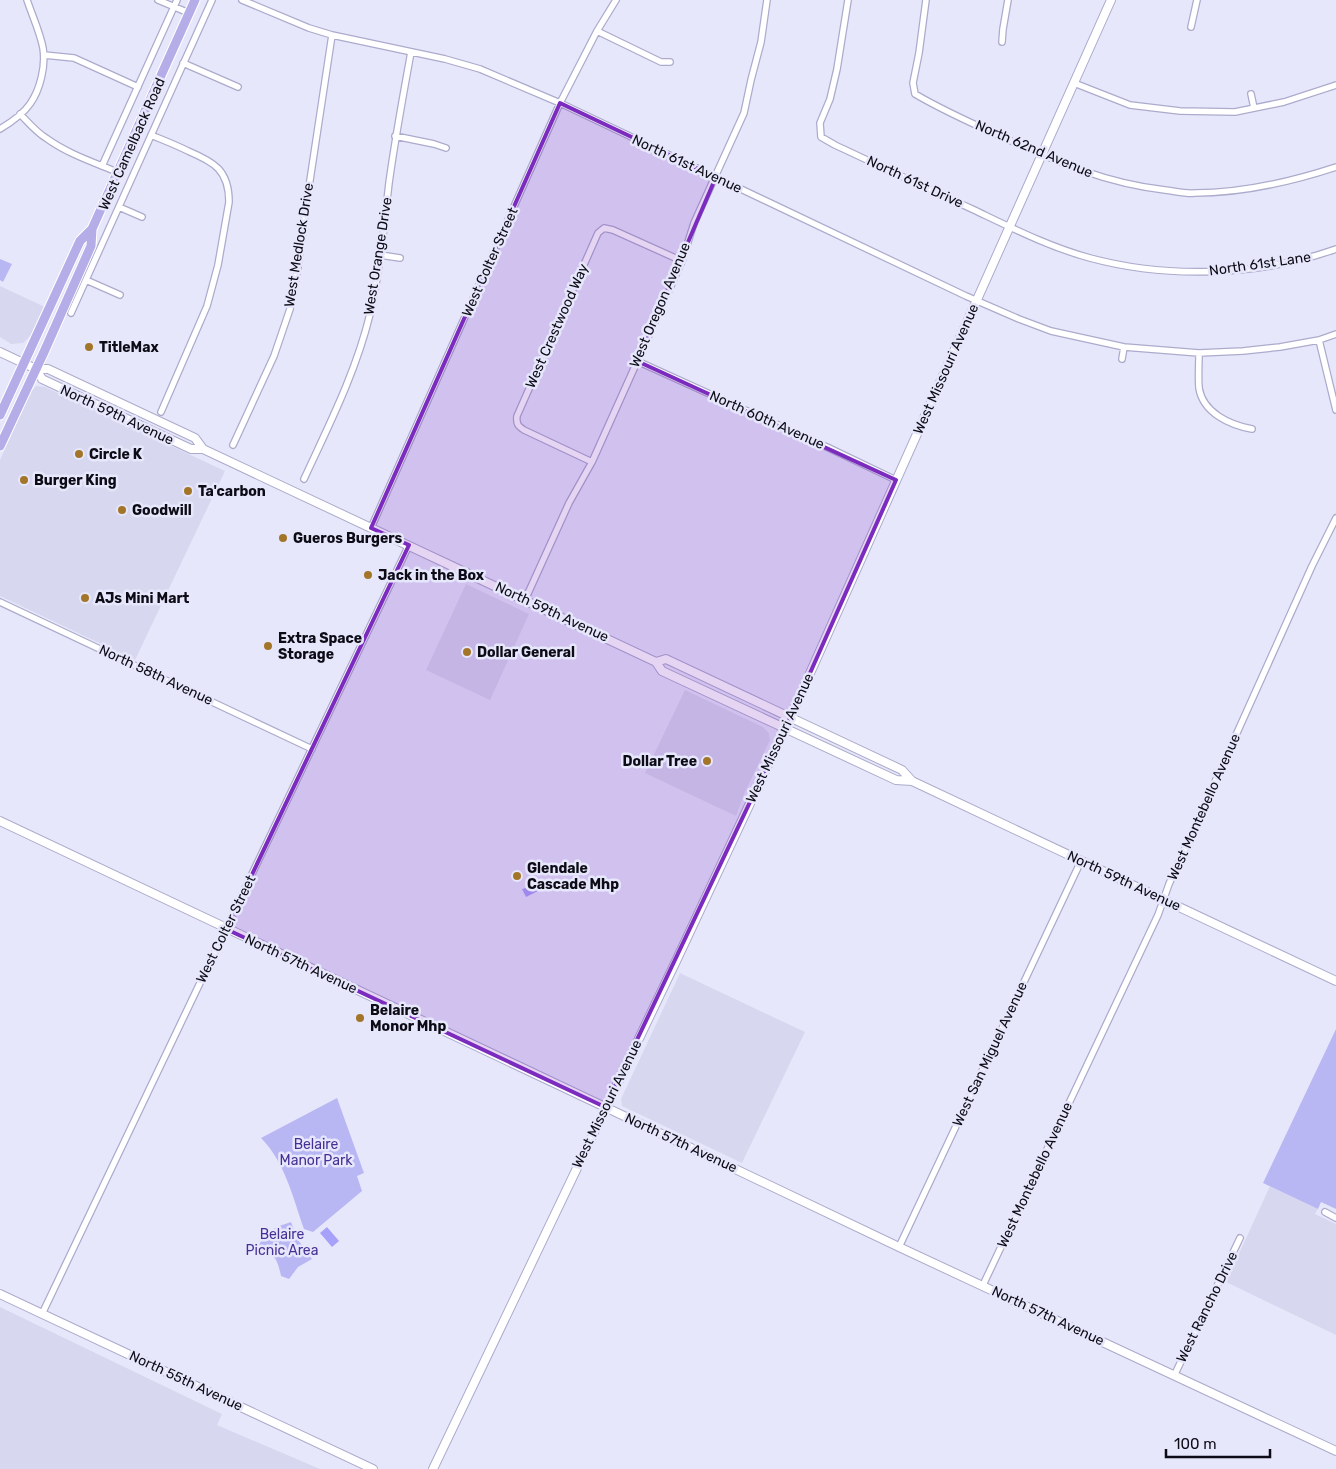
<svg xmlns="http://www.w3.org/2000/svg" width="1336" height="1469" font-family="Rubik,sans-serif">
	<rect width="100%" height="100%" fill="#e7e7fc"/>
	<!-- built -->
	<path fill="#d7d7ef" d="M0,286L45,307L32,334L23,343L11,344L0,337Z
		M36,386L45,387L225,471L135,660L0,596V460L31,392Z
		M466,584L529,614L490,700L426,670Z
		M685,690L763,727L769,733L770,740L744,794L736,816L645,773Z
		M680,973L805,1032L742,1163L622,1106L621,1099Z
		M1270,1186L1318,1209L1315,1214L1336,1224V1335L1226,1282Z
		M0,1307L222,1414L217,1425L320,1469H0Z"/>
	<!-- green -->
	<path fill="#b9b6f4" d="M0,259L12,264L3,282L0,280Z
		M1336,1029V1209L1321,1202L1318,1209L1263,1183Z
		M337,1098L364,1173L357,1176L362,1191L313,1232L304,1229C293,1198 285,1162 261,1138Z
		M291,1222L298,1240L312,1259L298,1267L289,1279L281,1276C277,1257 275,1255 257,1248C268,1229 271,1229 291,1222Z"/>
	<!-- water -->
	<path fill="#a8a1f9" d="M537,883L540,890L526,897L522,889L526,888L528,890L531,888V886Z
		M327,1227L339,1241L332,1247L320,1233Z"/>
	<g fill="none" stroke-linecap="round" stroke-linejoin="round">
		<defs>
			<path id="street" d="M158,0L189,13
				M242,0L309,28L332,35L445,59L480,69L560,103L966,296L1019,319L1051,331L1124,347L1199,353L1243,351L1280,347L1319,340L1336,334
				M848,0L837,69L830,99L820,123L821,137L835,145C880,166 926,188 972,209C1010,227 1049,247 1090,258C1168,279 1260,276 1336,249
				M926,0L919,53L913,83L915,94C942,110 971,123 1000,136C1056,161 1103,183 1165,190C1175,191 1185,194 1195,193C1244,193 1290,182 1336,167
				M1191,27L1197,0
				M597,31L661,62H670
				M1002,42L1003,29L1008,0
				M44,55L74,58L138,87
				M183,63L238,87
				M1074,83L1130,105L1180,111L1235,112L1284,102L1336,85
				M1251,94L1254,108
				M20,114C28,122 36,132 46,138C68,154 93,162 117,172
				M0,129C10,123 23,114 30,104C40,90 46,66 43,48C40,32 32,15 27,0
				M151,135C163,140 176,145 188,151C214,162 229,170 229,202L218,265L207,306L161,412
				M395,136L434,144L446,148
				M102,166L177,0
				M119,207L142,217
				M380,255L400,258
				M86,280L120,295
				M71,313L212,0
				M1319,340L1336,410
				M1199,353C1199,364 1198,377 1199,388C1203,413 1230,425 1252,429
				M1122,359L1124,347
				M637,361L829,448L896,480
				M233,445L274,356L290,309L298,267L307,200L332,35
				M592,462L524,430C518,426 516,424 517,416L598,233L604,228L613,230L682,261
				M304,479C329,425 356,372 370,314C380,271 384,226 389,183C395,139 403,96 411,52
				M371,528L560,103L597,31L616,0
				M525,600L569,503L592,462L654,324L682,261L694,223L744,113L751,80L761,42L767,0
				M0,602L312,749
				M1325,1212L1336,1218
				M899,1247L1081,861
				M983,1285L1158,915L1169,884L1312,566L1336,518
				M42,1314L409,545
				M1174,1376L1240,1238"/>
			<path id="secondary" d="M0,352L36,369H48L195,438L203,449
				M36,369L42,379L191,449H203L656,662L662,671L896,780L912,781L1336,981
				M656,662L666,659L902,770L912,781
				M0,821L605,1107L899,1247L1336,1451
				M0,1294L373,1469
				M433,1469L678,957L790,718L1111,0"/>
			<path id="primary" d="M0,415L80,241L92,229L195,0
				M0,446L44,352L91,246L92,229"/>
		</defs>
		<!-- street casing -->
		<use href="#street" stroke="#acabcc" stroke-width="8"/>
		<!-- secondary casing -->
		<use href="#secondary" stroke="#acabcc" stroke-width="10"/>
		<!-- primary casing -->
		<use href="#primary" stroke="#fff" stroke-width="11"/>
		<!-- street -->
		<use href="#street" stroke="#fff" stroke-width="5.5"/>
		<!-- secondary -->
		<use href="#secondary" stroke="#fff" stroke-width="8"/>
		<!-- primary -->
		<use href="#primary" stroke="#b4ade8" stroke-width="9"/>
	</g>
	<!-- marked area -->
	<path fill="#7b2cbf" fill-opacity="0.2" stroke="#7b2cbf" stroke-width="4" stroke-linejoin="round" d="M560,103L716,177L637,361L896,480L790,718L605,1107L226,929L409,545L371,528Z"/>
	<!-- markers -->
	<g fill="#a37528" stroke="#e7e7fc" stroke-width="2">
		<circle cx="89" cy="347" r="5"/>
		<circle cx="79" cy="454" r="5"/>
		<circle cx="24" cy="480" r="5"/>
		<circle cx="188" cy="491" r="5"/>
		<circle cx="122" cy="510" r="5"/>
		<circle cx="283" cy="538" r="5"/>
		<circle cx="368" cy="575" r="5"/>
		<circle cx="85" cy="598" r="5"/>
		<circle cx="268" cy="646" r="5"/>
		<circle cx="467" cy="652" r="5"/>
		<circle cx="707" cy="761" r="5"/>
		<circle cx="517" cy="876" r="5"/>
		<circle cx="360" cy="1018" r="5"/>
	</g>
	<g text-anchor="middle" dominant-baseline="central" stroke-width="5" stroke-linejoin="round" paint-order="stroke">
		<!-- street labels -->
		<g font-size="14" fill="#0c0b16" stroke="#e7e7fc">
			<text transform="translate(132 144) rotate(-66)">West Camelback Road</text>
			<text transform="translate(1034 149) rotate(23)">North 62nd Avenue</text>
			<text transform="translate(687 164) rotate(25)">North 61st Avenue</text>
			<text transform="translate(915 182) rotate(25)">North 61st Drive</text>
			<text transform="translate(299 245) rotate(-81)">West Medlock Drive</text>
			<text transform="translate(378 256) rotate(-81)">West Orange Drive</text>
			<text transform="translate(490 262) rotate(-66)">West Colter Street</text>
			<text transform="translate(1260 264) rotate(-8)">North 61st Lane</text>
			<text transform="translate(660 305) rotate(-67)">West Oregon Avenue</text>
			<text transform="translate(557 326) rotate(-66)">West Crestwood Way</text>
			<text transform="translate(946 369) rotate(-66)">West Missouri Avenue</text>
			<text transform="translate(117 415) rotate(25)">North 59th Avenue</text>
			<text transform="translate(767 420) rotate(24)">North 60th Avenue</text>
			<text transform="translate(552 612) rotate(25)">North 59th Avenue</text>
			<text transform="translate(156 675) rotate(25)">North 58th Avenue</text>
			<text transform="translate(780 738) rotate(-65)">West Missouri Avenue</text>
			<text transform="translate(1204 807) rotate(-66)">West Montebello Avenue</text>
			<text transform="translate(1124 881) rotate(25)">North 59th Avenue</text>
			<text transform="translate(226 929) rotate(-64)">West Colter Street</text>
			<text transform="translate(301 964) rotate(25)">North 57th Avenue</text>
			<text transform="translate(990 1054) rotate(-65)">West San Miguel Avenue</text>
			<text transform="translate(607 1104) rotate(-64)">West Missouri Avenue</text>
			<text transform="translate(681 1143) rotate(25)">North 57th Avenue</text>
			<text transform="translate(1035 1175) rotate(-65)">West Montebello Avenue</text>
			<text transform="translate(1207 1307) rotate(-64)">West Rancho Drive</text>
			<text transform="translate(1048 1316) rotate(25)">North 57th Avenue</text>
			<text transform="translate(186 1381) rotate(25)">North 55th Avenue</text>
		</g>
		<!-- poi labels -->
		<g font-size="14" font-weight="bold" fill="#0c0b16" stroke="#e7e7fc" text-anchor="start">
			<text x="99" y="347">TitleMax</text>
			<text x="89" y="454">Circle K</text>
			<text x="34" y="480">Burger King</text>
			<text x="198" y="491">Ta'carbon</text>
			<text x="132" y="510">Goodwill</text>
			<text x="293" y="538">Gueros Burgers</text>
			<text x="378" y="575">Jack in the Box</text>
			<text x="95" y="598">AJs Mini Mart</text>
			<text x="278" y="638">Extra Space<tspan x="278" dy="16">Storage</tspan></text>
			<text x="477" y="652">Dollar General</text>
			<text x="697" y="761" text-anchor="end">Dollar Tree</text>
			<text x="527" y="868">Glendale<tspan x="527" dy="16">Cascade Mhp</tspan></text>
			<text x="370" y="1010">Belaire<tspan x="370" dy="16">Monor Mhp</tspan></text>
		</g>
		<!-- park labels -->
		<g font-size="14" fill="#463095" stroke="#e7e7fc">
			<text x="316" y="1144">Belaire<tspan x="316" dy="16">Manor Park</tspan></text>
			<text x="282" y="1234">Belaire<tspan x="282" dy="16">Picnic Area</tspan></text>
		</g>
	</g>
	<!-- scale -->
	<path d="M1166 1449v8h104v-8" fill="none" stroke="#0c0b16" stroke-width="2.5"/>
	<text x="1174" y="1449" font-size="15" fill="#0c0b16" stroke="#e7e7fc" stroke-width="4" paint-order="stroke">100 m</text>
</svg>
